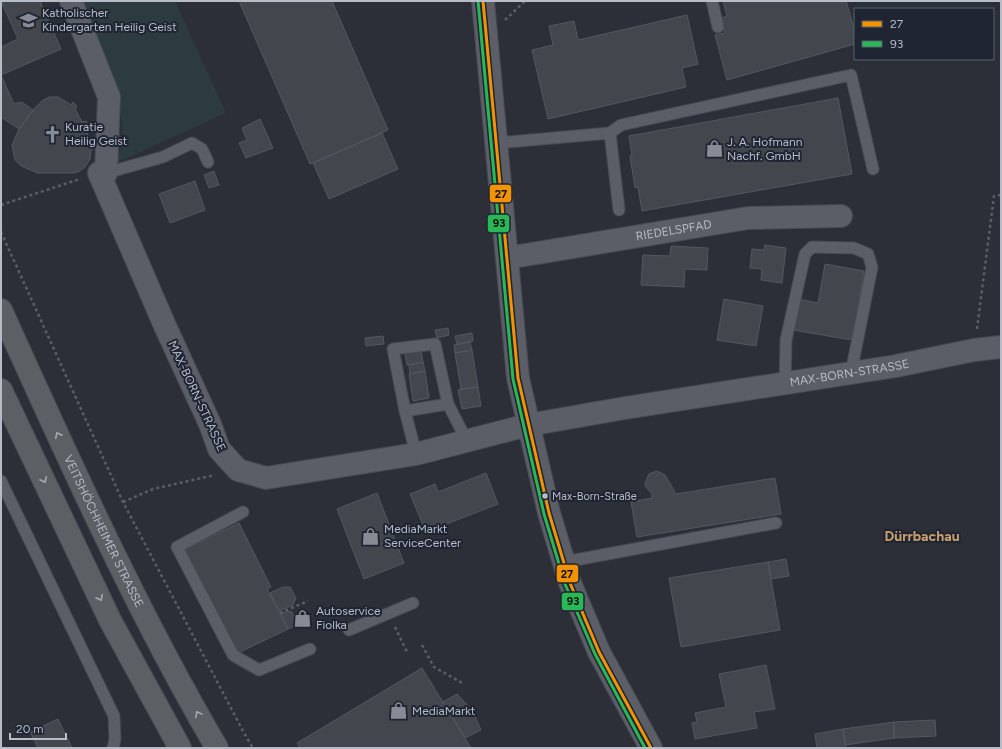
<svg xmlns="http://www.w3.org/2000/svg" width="1002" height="749" font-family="Figtree,sans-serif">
	<rect width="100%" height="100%" fill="#2c2f37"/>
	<!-- green -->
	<path fill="#2c3b3f" d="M72,1H175L226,113L116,163C124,143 124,126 119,105Z"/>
	<!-- building -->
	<path fill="#43464c" stroke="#53575f" d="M1,1H40L61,49L1,75V47L18,39Z
		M239,1H332L388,130L310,164Z
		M723,1H846L855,32V44L727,80L715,35L725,33L722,18L727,16Z
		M687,15L698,64L682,68L686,87L548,119L532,50L553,45L549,26L574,21L578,40Z
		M1,75L14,104L22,102L33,110L19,129L1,117Z
		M49,97H58L71,105L73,102L77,107L75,109L82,122L86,121L88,124L89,127L86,128L90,143H93V149L91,150L90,159L85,167L80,171L74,173H38L21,166L15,160L12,145L19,129L33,110L42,101Z
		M838,98L852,174L642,211L638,187L635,188L630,156H632L629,136Z
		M260,119L273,148L246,158L239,143L247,140L242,128Z
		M382,133L398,169L329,199L313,163Z
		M214,171L219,185L209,188L204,175Z
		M195,181L205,210L170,223L159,194Z
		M765,245L786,248L782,283L761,280L762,269L750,268L752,249L764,250Z
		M671,246L708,248L707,270L685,269L684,287L641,285L643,255L670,256Z
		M825,264L864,271L852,340L793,330L798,299L818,303Z
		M724,299L763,306L756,346L717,340Z
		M448,328L449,335L437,338L435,330Z
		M472,333L473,341L457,344L455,336Z
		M383,336L384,344L366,346L365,338Z
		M470,342L472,350L455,353L454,345Z
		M421,350L423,362L407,365L405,353Z
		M472,350L478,387L461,389L455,353Z
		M423,362L425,371L410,374L409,365Z
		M425,371L429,398L413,401L409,374Z
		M478,387L481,406L462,409L458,390Z
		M657,471L665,475L676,494L775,478L781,514L637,537L631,502L652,498V494L646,487L645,483L649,474Z
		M486,473L498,504L426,532L410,494L435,484L438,492Z
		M377,493L404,563L364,579L337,509Z
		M239,523L271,587L267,589L288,629L236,654L184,550Z
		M786,559L789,576L771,579L768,562Z
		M768,562L780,630L681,647L669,578Z
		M283,587H290L296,598L293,605L279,611L270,593Z
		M287,611L292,612L296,619L294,626L288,629L280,614Z
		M766,665L775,709L754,712L757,728L695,739L692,723L697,722L695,713L726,707L719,674Z
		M422,668L471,748H300L297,743Z
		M457,694L472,710L481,730L465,738L443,702Z
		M58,719L72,748H38L30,732Z
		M935,720L936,736L894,738V722Z
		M894,722V738L845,745L843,729Z
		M843,729L846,748H817L815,734Z"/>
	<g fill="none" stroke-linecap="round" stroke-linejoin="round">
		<defs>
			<path id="service" d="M712,1L718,27
				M610,133L621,125L851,75L873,169
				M496,143L610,133L619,210
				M106,173L163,157L192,143L202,149L208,162
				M785,384L786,340L805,254L812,247L854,248L868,254L872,267L851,373
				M405,411L448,404
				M416,454L405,411L393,349L435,344L448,404L467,441
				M1,481L114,716L115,739L113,748
				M243,512L177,547L233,655L259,670L310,649
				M564,562L776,523
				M349,630L413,603"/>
			<g id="minor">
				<path id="s1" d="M71,1L109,97L106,173H99L165,326L210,424L219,449L238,470L266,478L416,454L528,425L625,408L896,366L974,350L1001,347"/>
				<path id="s2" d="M507,258L748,218L841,216"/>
			</g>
			<path id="tertiary" d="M483,1L518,378L549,513L570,583L599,652L651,748"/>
			<g id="trunk">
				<path id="s3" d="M1,310C68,458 135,608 217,748"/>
				<path d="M1,390L110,620L180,748"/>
			</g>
		</defs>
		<!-- service casing -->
		<use href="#service" stroke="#484a50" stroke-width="13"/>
		<!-- minor casing -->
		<use href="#minor" stroke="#484a50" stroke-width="24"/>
		<!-- tertiary casing -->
		<use href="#tertiary" stroke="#484a50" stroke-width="24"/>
		<!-- trunk casing -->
		<use href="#trunk" stroke="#484c53" stroke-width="24"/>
		<!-- path -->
		<path stroke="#5a5e64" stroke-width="2.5" stroke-dasharray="3 3" stroke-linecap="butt" d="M505,20L525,1
			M1,205L80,179
			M1,232L123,502L244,733L253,748
			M977,329L994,196L1001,195
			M123,502L153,489L215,475
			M280,613L308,601
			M395,627L407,652
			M422,645L434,667L464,684"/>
		<!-- service -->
		<use href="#service" stroke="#5b5e66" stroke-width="11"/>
		<!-- minor -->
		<use href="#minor" stroke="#5b5e66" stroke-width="22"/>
		<!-- tertiary -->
		<use href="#tertiary" stroke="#5b5e66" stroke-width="22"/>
		<!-- trunk -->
		<use href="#trunk" stroke="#5c5f64" stroke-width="22"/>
		<defs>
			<path id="bus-1" d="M483,1L518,378L549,513L570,583L599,652L651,748"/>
			<path id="bus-2" d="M478,1L513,379L544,514L565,584L595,654L645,748"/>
		</defs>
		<!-- bus-1 casing -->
		<use href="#bus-1" stroke="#1f2532" stroke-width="6"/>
		<!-- bus-2 casing -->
		<use href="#bus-2" stroke="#1f2532" stroke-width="6"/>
		<!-- bus-1 -->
		<use href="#bus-1" stroke="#f49301" stroke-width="3"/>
		<!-- bus-2 -->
		<use href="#bus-2" stroke="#28b856" stroke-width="3"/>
	</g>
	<!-- one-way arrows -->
	<defs><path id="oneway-chevron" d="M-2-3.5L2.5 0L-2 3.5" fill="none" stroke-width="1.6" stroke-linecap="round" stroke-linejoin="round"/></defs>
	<g stroke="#a4a9b4">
		<use href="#oneway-chevron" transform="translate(58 435) rotate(-116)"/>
		<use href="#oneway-chevron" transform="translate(44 480) rotate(64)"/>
		<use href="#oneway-chevron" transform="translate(100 598) rotate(64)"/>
		<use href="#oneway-chevron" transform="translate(198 714) rotate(-118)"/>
	</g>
	<!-- icons -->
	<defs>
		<symbol id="school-bare" viewBox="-9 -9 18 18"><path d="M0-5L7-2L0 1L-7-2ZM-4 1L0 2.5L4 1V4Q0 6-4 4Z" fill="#868b95" stroke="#1f2532" stroke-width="2.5" paint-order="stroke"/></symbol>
		<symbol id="church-bare" viewBox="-9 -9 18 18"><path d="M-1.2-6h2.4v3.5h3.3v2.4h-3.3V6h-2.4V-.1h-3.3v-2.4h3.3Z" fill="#868b95" stroke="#1f2532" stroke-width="2.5" paint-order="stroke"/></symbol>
		<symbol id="shop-bare" viewBox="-9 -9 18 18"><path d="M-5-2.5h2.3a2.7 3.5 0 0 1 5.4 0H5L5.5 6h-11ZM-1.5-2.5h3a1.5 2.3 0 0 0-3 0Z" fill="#868b95" stroke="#1f2532" stroke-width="2.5" paint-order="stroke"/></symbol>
	</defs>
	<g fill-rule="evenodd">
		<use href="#school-bare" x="16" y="8" width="25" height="25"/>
		<use href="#church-bare" x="40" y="122" width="25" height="25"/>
		<use href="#shop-bare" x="702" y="136" width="25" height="25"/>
		<use href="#shop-bare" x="358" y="524" width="25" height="25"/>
		<use href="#shop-bare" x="290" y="606" width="25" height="25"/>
		<use href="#shop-bare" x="386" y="698" width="25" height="25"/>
	</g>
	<!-- markers -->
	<circle fill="#b6bcc8" stroke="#1f2532" stroke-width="1.5" cx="545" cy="496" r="3.5"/>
	<g text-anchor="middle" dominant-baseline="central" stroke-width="4" stroke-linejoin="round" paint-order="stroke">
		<!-- bus labels -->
		<g font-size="11" fill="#b6bcc8" stroke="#1f2532" text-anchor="start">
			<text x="552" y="496">Max-Born-Straße</text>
		</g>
		<!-- poi labels -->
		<g font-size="12" fill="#b6bcc8" stroke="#1f2532" text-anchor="start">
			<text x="42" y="13">Katholischer<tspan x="42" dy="14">Kindergarten Heilig Geist</tspan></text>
			<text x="65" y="127">Kuratie<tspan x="65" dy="14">Heilig Geist</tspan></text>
			<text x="727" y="142">J. A. Hofmann<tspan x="727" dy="14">Nachf. GmbH</tspan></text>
			<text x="384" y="529">MediaMarkt<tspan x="384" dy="14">ServiceCenter</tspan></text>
			<text x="316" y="611">Autoservice<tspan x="316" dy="14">Fiolka</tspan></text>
			<text x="412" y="711">MediaMarkt</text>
		</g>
		<!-- street labels -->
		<g font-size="12" fill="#b6bcc8" stroke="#1f2532">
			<text stroke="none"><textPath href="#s2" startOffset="169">RIEDELSPFAD</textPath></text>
			<text stroke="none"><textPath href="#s1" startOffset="1138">MAX-BORN-STRASSE</textPath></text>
			<text transform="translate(197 396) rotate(65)">MAX-BORN-STRASSE</text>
			<text stroke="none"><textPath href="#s3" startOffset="244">VEITSHÖCHHEIMER STRASSE</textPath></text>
		</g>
		<!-- quarter labels -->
		<g font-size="14" font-weight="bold" fill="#cb9e6e" stroke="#1f2532">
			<text x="922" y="536">Dürrbachau</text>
		</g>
	</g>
	<g stroke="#1f2532" stroke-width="1.5">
		<rect x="489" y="184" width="23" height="19" rx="4" fill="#f49301"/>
		<rect x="487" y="214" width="23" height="19" rx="4" fill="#28b856"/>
		<rect x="556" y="564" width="23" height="19" rx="4" fill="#f49301"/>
		<rect x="561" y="592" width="23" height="19" rx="4" fill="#28b856"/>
	</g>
	<g font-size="11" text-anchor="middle" font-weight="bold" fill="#111">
		<text x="501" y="198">27</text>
		<text x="499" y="227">93</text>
		<text x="567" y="578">27</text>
		<text x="573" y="605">93</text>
	</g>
	<!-- border -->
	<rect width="1002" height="749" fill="none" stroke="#b6bcc8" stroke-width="4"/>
	<!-- legend -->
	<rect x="854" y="8" width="140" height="52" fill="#1f2532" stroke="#5b616e"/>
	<rect x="862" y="21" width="20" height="6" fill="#f49301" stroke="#5b616e"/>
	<text x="890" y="28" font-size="12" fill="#b6bcc8">27</text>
	<rect x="862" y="41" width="20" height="6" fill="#28b856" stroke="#5b616e"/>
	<text x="890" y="48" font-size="12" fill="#b6bcc8">93</text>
	<!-- scale -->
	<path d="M10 733v6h56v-6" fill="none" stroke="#b6bcc8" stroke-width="2"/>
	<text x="16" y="733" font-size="12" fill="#b6bcc8" stroke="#1f2532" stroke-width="3" paint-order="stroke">20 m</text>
</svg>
